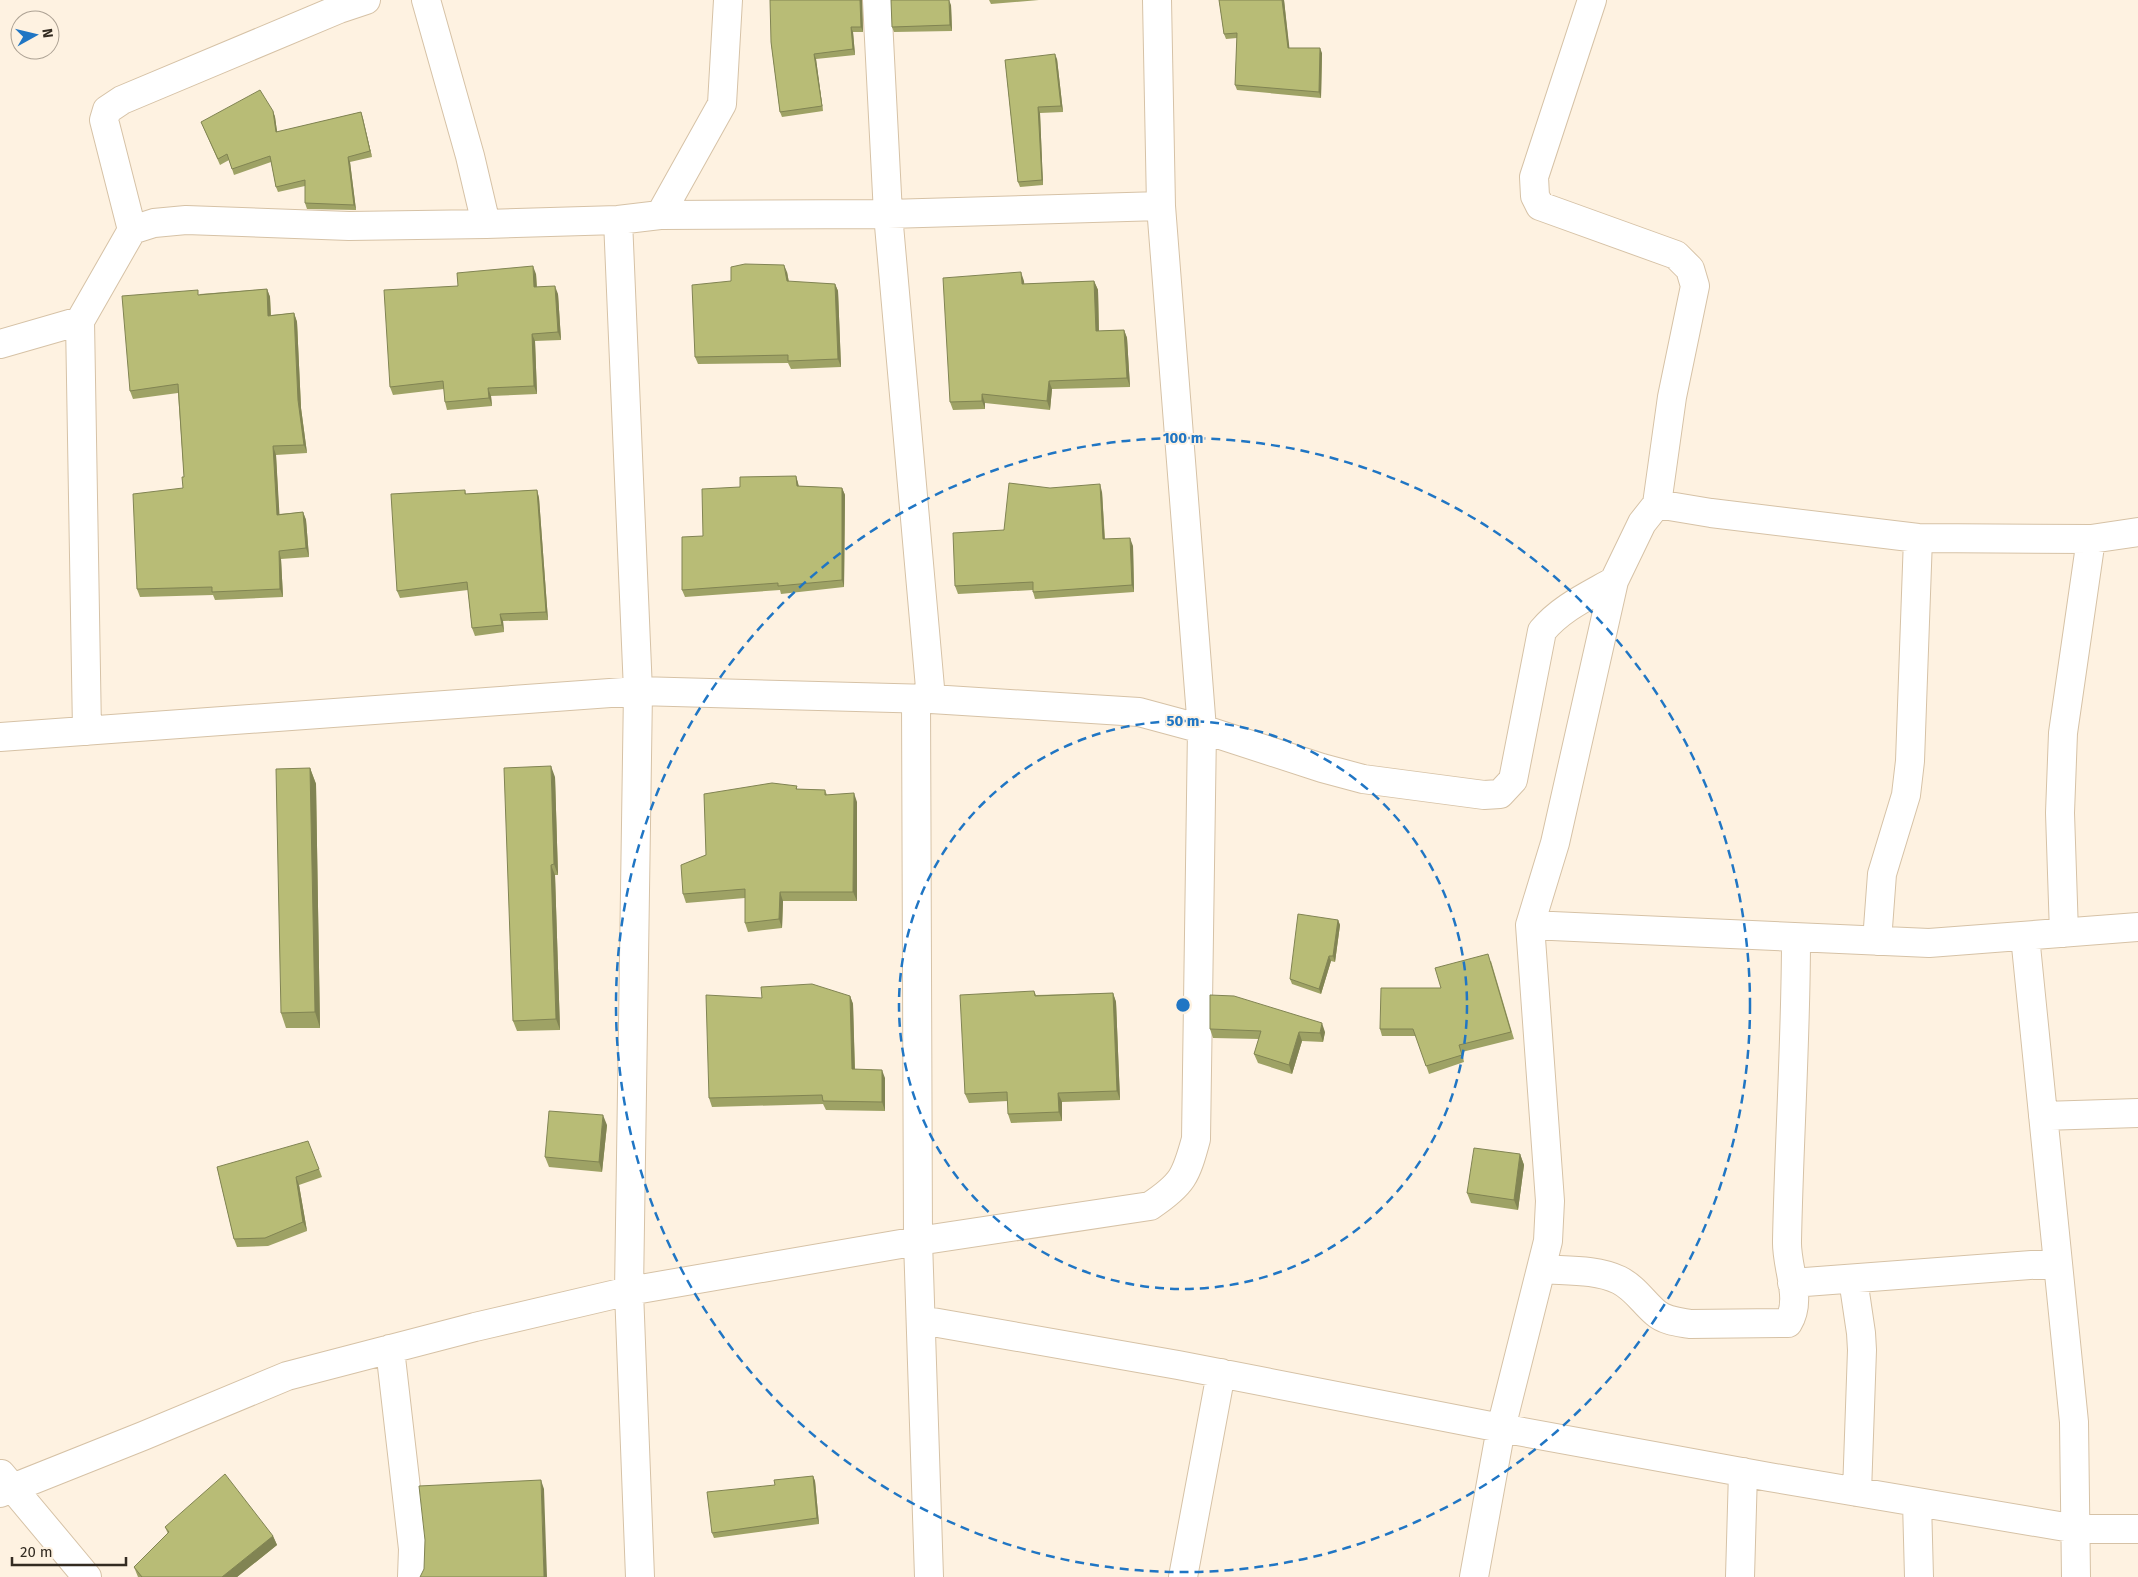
<svg xmlns="http://www.w3.org/2000/svg" width="2138" height="1577" font-family="'Fira Sans',sans-serif">
	<rect width="100%" height="100%" fill="#fef2e1"/>
	<g fill="none" stroke-linecap="round" stroke-linejoin="round">
		<defs>
			<path id="minor" d="M426,0L470,156L486,224L618,220L660,215L888,214L1161,206
				M877,0L888,214L931,699
				M1592,0L1534,177L1535,196L1540,206L1676,255L1690,269L1695,286L1672,397L1657,504
				M660,215L722,104L728,0
				M618,220L638,691L629,1291L640,1577
				M132,230L104,120L107,110L122,100L339,9L366,0
				M0,344L80,321
				M916,699L918,1241L929,1577
				M87,731L80,321L132,230L154,223L186,220L349,226L486,224
				M0,737L638,691L931,699L1139,712L1202,729L1322,768L1363,779L1484,795L1500,794L1513,780L1542,631C1561,608 1588,596 1614,581
				M1530,925L1929,943L2138,927
				M2064,933L2060,813L2063,733L2091,539
				M2025,936L2074,1422L2076,1577
				M1877,941L1882,874L1906,795L1910,761L1918,538
				M2043,1116L2138,1113
				M1541,1269C1566,1271 1596,1269 1619,1280C1635,1288 1643,1302 1656,1313C1665,1321 1679,1322 1690,1324L1788,1323C1803,1299 1786,1268 1787,1241C1789,1140 1796,1039 1796,938
				M1853,1279L1861,1333L1862,1350L1857,1492
				M1792,1283L2058,1263
				M921,1320L1178,1365L1501,1428L1769,1477L2077,1529H2138
				M390,1349L413,1549L412,1577
				M1,1474L87,1577
				M0,1493L143,1436L287,1376L475,1327L629,1291L918,1241L1150,1206C1183,1184 1186,1176 1196,1139L1202,729L1161,206L1157,0
				M1917,1502L1919,1577
				M1183,1577L1221,1373
				M1474,1577L1501,1428L1548,1241L1550,1201L1530,925L1555,843L1614,581L1642,523L1657,504L1711,513L1918,538L2091,539L2138,532
				M1740,1577L1743,1472"/>
		</defs>
		<!-- minor casing -->
		<use href="#minor" stroke="#d6c2a6" stroke-width="30"/>
		<!-- minor -->
		<use href="#minor" stroke="#fff" stroke-width="28"/>
	</g>
	<!-- wall -->
	<path fill="#9ea265" d="M862,0L863,32H853L855,55L816,59L823,111L782,117L780,112L771,42Z
		M989,0H1039L991,4Z
		M1219,0H1284L1289,48L1322,53L1321,98L1237,90L1235,85L1237,38L1226,39L1224,34Z
		M951,5L952,31L894,32L892,27Z
		M1057,59L1063,112L1040,113L1043,185L1020,187L1018,182L1005,60Z
		M273,111L275,117L277,132L361,112L372,157L350,162L356,210L307,209L305,203V186L278,192L276,187L271,162L234,175L229,160L220,165L201,122Z
		M787,272L789,282L835,284L838,291L841,367L791,369L788,363L698,364L695,357L731,281Z
		M536,274L537,287L558,294L561,340L535,341L537,394L491,396L492,406L447,410L445,402L444,389L393,395L390,387Z
		M1024,281V284L1094,281L1098,290L1099,331L1124,330L1127,338L1130,387L1052,389L1050,410L985,403V409L953,410L950,402Z
		M267,289L270,297L271,315L294,313L297,322L301,408L307,453L276,455L279,514L303,512L306,520L309,557L281,559L283,597L215,600L213,595L140,597L137,589L183,488L184,477L178,393L133,399L130,391L200,294Z
		M796,476L798,483L799,486L842,488L845,495L844,587L781,594L780,590L685,597L682,590L703,536L740,487Z
		M1050,488L1102,492L1105,539L1133,546L1134,592L1035,599L1033,592V590L958,594L955,586L1004,530Z
		M465,490L466,494L537,490L539,498L548,620L503,621L504,632L475,636L472,628L468,590L400,598L397,591Z
		M310,768L316,784L320,1028H286L281,1013Z
		M555,777L558,875H555L560,1030L517,1031L513,1021Z
		M797,786V789L825,790L827,795L857,802V901H783L782,928L748,932L745,923V898L686,903L683,894L706,855Z
		M1338,920L1340,925L1335,962L1331,961L1321,994L1292,984L1290,979Z
		M1491,961L1514,1039L1462,1052L1464,1062L1429,1074L1416,1036H1382L1380,1029L1441,988Z
		M1034,991L1036,995L1113,993L1116,1002L1120,1100L1062,1102V1121L1011,1123L1008,1114V1101L969,1103L965,1094Z
		M850,996L853,1004L855,1069L885,1078V1111L826,1110L823,1104L712,1107L709,1098L762,998Z
		M1210,1029L1325,1032L1323,1042L1302,1041L1292,1074L1258,1063L1254,1054L1259,1039L1213,1038Z
		M607,1125L602,1172L549,1167L545,1157Z
		M1520,1154L1524,1165L1518,1210L1471,1203L1467,1193Z
		M217,1167L319,1169L322,1177L299,1185L307,1231L268,1246L237,1247L234,1239Z
		M813,1476L815,1481L819,1524L714,1538L712,1533L775,1485Z
		M165,1527L273,1536L277,1545L237,1577H138L134,1567L168,1534Z"/>
	<!-- shaded-wall -->
	<path fill="#818453" d="M860,0H862L863,32L861,27Z
		M949,0L951,5L952,31L950,25Z
		M1282,0H1284L1290,53L1288,48Z
		M851,27L853,32L855,55L853,49Z
		M1320,48L1322,53L1321,98L1319,92Z
		M814,54L816,59L823,111L822,106Z
		M1055,54L1057,59L1063,112L1061,106Z
		M1038,107L1040,113L1043,185L1042,180Z
		M273,111L275,117L278,138L276,132Z
		M361,112L363,118L372,157L370,151Z
		M348,157L350,162L356,210L354,205Z
		M784,265L787,272L790,289L787,281Z
		M533,266L536,274L537,295L534,287Z
		M1021,272L1024,281L1025,292L1022,284Z
		M1094,281L1098,290L1099,340L1096,331Z
		M835,284L838,291L841,367L838,359Z
		M555,286L558,294L561,340L558,332Z
		M267,289L270,297L271,324L268,316Z
		M294,313L297,322L301,408L307,453L304,445L298,400Z
		M1124,330L1127,338L1130,387L1127,378Z
		M532,334L535,341L537,394L534,386Z
		M1049,381L1052,389L1050,410L1047,401Z
		M488,388L491,396L492,406L489,398Z
		M982,394L985,403V409L982,401Z
		M273,446L276,455L280,523L277,515Z
		M796,476L798,483L799,493L797,486Z
		M1100,484L1102,492L1105,546L1103,539Z
		M842,488L845,495L844,587L842,580Z
		M537,490L539,498L548,620L546,612Z
		M303,512L306,520L309,557L306,548Z
		M1130,538L1133,546L1134,592L1132,585Z
		M279,551L281,559L283,597L280,589Z
		M500,614L503,621L504,632L502,625Z
		M551,766L555,777L558,875L554,864Z
		M310,768L316,784L320,1028L315,1012Z
		M854,793L857,802V901L853,892Z
		M551,865L555,875L560,1030L556,1019Z
		M780,892L783,901L782,928L779,919Z
		M1338,920L1340,925L1335,962L1333,956Z
		M1329,956L1331,961L1321,994L1319,989Z
		M1113,993L1116,1002L1120,1100L1117,1091Z
		M850,996L853,1004L855,1078L852,1069Z
		M1322,1023L1325,1032L1323,1042L1320,1033Z
		M1299,1032L1302,1041L1292,1074L1289,1065Z
		M882,1070L885,1078V1111L882,1102Z
		M1058,1093L1062,1102V1121L1059,1112Z
		M603,1115L607,1125L602,1172L599,1162Z
		M1520,1154L1524,1165L1518,1210L1514,1200Z
		M296,1177L299,1185L307,1231L303,1222Z
		M813,1476L815,1481L819,1524L817,1518Z
		M541,1480L544,1489L547,1577H544Z
		M273,1536L277,1545L237,1577H222Z"/>
	<!-- building -->
	<path fill="#b8bc76" stroke="#818453" d="M770,0H860L861,27H851L853,49L814,54L822,106L780,112L771,42Z
		M891,0H949L950,25L892,27Z
		M1219,0H1282L1288,48H1320L1319,92L1235,85L1237,33L1224,34Z
		M1055,54L1061,106L1038,107L1042,180L1018,182L1005,60Z
		M260,90L273,111L276,132L361,112L370,151L348,157L354,205L305,203V180L276,187L270,156L232,169L227,154L218,159L201,122Z
		M745,264L784,265L787,281L835,284L838,359L788,361V355L695,357L692,285L731,281V267Z
		M533,266L534,287L555,286L558,332L532,334L534,386L488,388L489,398L445,402L443,381L390,387L384,290L458,286L457,273Z
		M1021,272L1022,284L1094,281L1096,331L1124,330L1127,378L1049,381L1047,401L982,394V401L950,402L943,278Z
		M267,289L268,316L294,313L298,400L304,445L273,446L277,515L303,512L306,548L279,551L280,589L212,592V587L137,589L133,494L183,488L182,477H184L178,384L130,391L122,296L198,290V295Z
		M796,476L797,486L842,488V580L778,586V583L682,590V537L703,536L702,489L740,487V477Z
		M1009,483L1050,488L1100,484L1103,539L1130,538L1132,585L1033,592V582L955,586L953,533L1004,530Z
		M465,490V494L537,490L546,612L500,614L502,625L472,628L467,582L397,591L391,494Z
		M551,766L554,864L551,865L556,1019L513,1021L504,768Z
		M310,768L315,1012L281,1013L276,769Z
		M772,783L797,786L796,789L825,790V795L854,793L853,892H780L779,919L745,923V889L683,894L681,865L706,855L704,794Z
		M1298,914L1338,920L1333,956H1329L1319,989L1290,979Z
		M1488,954L1511,1032L1459,1045L1462,1055L1426,1066L1413,1029H1380L1381,988H1441L1435,968Z
		M812,984L850,996L852,1069L882,1070V1102L823,1101L822,1095L709,1098L706,995L762,998L761,987Z
		M1034,991L1035,996L1113,993L1117,1091L1058,1093L1059,1112L1008,1114L1007,1092L965,1094L960,995Z
		M1210,995L1234,996L1322,1023L1320,1033L1299,1032L1289,1065L1254,1054L1261,1031L1210,1029Z
		M549,1111L603,1115L599,1162L545,1157Z
		M308,1141L319,1169L296,1177L303,1222L265,1238L234,1239L217,1167Z
		M1474,1148L1520,1154L1514,1200L1467,1193Z
		M225,1474L273,1536L222,1577H142L134,1567L169,1532L165,1527Z
		M813,1476L817,1518L712,1533L707,1492L775,1485L774,1480Z
		M541,1480L544,1577H420L424,1569L425,1540L419,1486Z"/>
	<!-- distance rings -->
	<g fill="none" stroke="#2076c4" stroke-width="2.5" stroke-dasharray="9 6">
		<circle cx="1183" cy="1005" r="284"/>
		<circle cx="1183" cy="1005" r="567"/>
	</g>
	<circle cx="1183" cy="1005" r="8" fill="#2076c4" stroke="#fef2e1" stroke-width="2.5"/>
	<g font-size="15" text-anchor="middle" font-weight="bold" fill="#2076c4" stroke="#fef2e1" stroke-width="4" stroke-linejoin="round" paint-order="stroke">
		<text x="1183" y="443">100 m</text>
		<text x="1183" y="726">50 m</text>
	</g>
	<!-- north arrow -->
	<g transform="translate(35 35) rotate(82)"><circle r="24" fill="#fef2e1" stroke="#ada294"/>
	<path d="M0-4L9 19L0 12L-9 19Z" fill="#2076c4"/>
	<text y="-8" font-size="14" font-weight="bold" text-anchor="middle" fill="#332b21">N</text>
	</g>
	<!-- scale -->
	<path d="M12 1557v8h114v-8" fill="none" stroke="#332b21" stroke-width="2.5"/>
	<text x="20" y="1557" font-size="15" fill="#332b21" stroke="#fef2e1" stroke-width="4" paint-order="stroke">20 m</text>
</svg>
